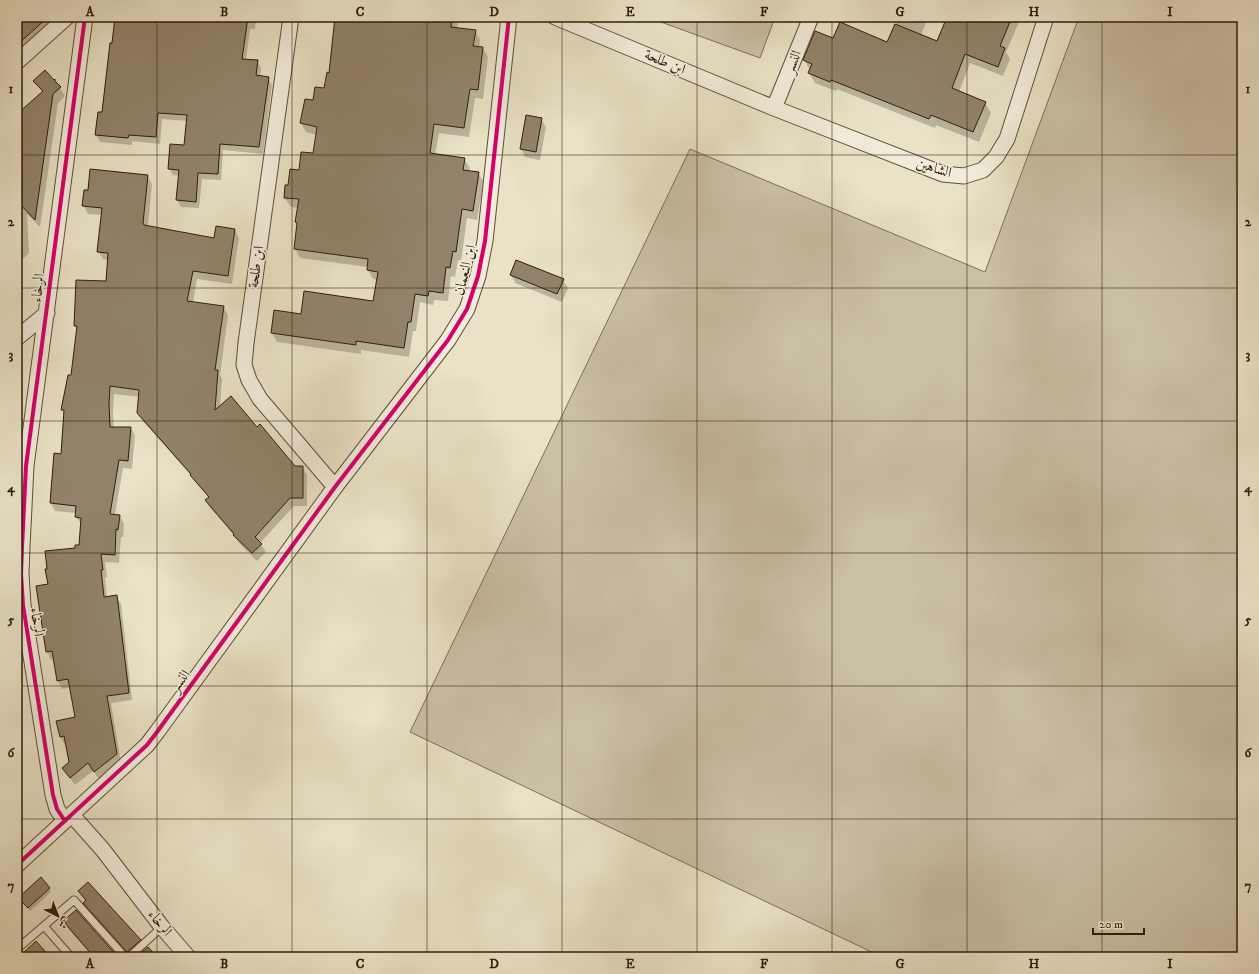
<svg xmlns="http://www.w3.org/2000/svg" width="1259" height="974" font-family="'IM FELL DW Pica',Amiri,serif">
	<rect width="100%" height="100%" fill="#e9e2c6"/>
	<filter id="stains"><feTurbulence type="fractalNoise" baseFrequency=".005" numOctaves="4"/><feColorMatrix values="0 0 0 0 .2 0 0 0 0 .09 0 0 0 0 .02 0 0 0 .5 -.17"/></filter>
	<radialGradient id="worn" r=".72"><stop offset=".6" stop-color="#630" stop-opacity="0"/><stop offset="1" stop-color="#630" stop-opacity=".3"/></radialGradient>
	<!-- green -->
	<path fill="#cac0a6" stroke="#7e6e56" d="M647,17H775L760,58Z
		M1079,17H1242V957H882L410,732L690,149L985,272Z"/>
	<!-- shadow -->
	<path fill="#0003" d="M17,17H52L56,23L21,54L17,50Z
		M114,17H274V22L256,20L255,29H250L246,60L257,61L261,68L260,77L268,78L272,85L263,154L223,150L221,180L202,179L199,208L181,207L177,200L180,176L173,175L169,168L185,146L188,121L162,119L160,144L132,141V145L100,142L96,135L103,113L113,44L116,20Z
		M336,17H456L458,20L457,29L475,31L480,40L479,48H483L488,57L483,99L475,98L469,137L439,133L435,155L464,159L470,168L469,172L478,173L484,182L477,220L467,218L461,261L458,260L455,277L451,276L448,301L434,300L433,305L420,302L416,331H413L409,357L361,350V354L277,342L272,333L302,315L374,302L377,280L373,279L368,270V267L300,258L295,249L298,225L296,222L299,208L291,207L285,198L289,186L314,154L317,135L306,132L301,123L306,100L313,102L325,90L330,74Z
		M899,17H928L921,35L938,42L948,17H1022L1021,21L1020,20L1006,52L1010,59L1003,76L970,63L959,92L985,103L991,113L979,142L936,125L935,128L837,89L836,91L815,83L809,73L810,70L804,60L834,40L888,43Z
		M55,80L65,96L58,103L40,227L27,214L29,253L22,260L17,306V115L42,92L35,81Z
		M527,116L541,119L546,127L540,160L525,157L521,149Z
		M147,176L152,184L148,226L215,239L235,230L239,238L232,284L197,279L193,303L223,307L228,315L220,375L222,379L220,407L257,428L295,467L303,468L307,475V506H294L260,543L266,552L257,561L239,543L235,536L211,509L206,501L209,498L193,478L143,421L138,413L140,397L114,394L113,412L114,428H131L135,435L132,469L123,468L115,515L120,516L124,524L123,537H121L119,563L105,562L107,577L105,578L107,598L116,597L121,604L132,700L111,703L121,762L99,779L93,771L75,785L63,768L70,763L66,744L65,745L60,737L76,718L71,687L62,689L58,681L54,659L51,660L47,652L49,585L76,549L80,546L82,525L76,517V513L55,511L51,503L62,455L65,415L62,410L72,377L78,331L75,326L107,282L109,260L103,259L98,251L102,215L88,214L84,206Z
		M511,275L563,280L568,288L562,302L515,283Z
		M17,390L19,393L17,409Z
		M49,888L51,892L30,911L19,898Z
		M79,892L140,940L145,948L135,957H130L89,911L85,903L86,902Z
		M76,911L118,957H93L70,931L64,921Z"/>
	<!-- building -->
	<path fill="#91836a" stroke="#311c07" d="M17,17H48L17,45Z
		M115,17H248L242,59L258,60L256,75L269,77L259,147L220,144L218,174L198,173L196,202L176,200L179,170L168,169L170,144L184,145L187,115L158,113L156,137L129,135L128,138L95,135L98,112H102L110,43H112Z
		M335,17H452L451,27L476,30L473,46L483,47L478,90L470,89L464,128L434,124L430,153L465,158L463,170L479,172L473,211L462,209L456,252L453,251L450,268L446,267L443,293L429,291L428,296L415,294L411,322H408L404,348L356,341V345L271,333L274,310L301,314L304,291L373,301L378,272L367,270L368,259L294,249L297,223L295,222L299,199L284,198L285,185H288L290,169L299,170L301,152L313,153L317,127L300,123L305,99L313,100L315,87L324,88L327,72L329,73Z
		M947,17H1012L1000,46L1005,48L998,67L965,54L952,88L986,102L973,132L931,115L929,119L831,80L830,82L808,73L812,64L803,60L815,31L833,38L840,22L887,42L895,24L937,41Z
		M45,70L54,80L55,79V81L61,87L53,94L35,220L17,201V114L43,91L33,81Z
		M526,115L542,118L536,152L520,149Z
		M90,169L148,175L143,223L144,225L214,238L216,226L235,229L228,276L193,271L187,301L224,306L215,370H218L215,410L231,396L257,427L260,424L295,466H303V498H290L255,537L262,544L252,553L233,535L234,534L205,500L209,497L190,475L191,474L137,413L139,390L110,386L109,404L110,427H131L128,461L119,460L110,514L120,515L118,530L116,529L115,555L101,554L103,570H101L104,597L117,595L129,693L107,696L117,754L94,772L88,763L70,778L62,768L69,762L64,736L60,737L56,721L75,717L68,679L57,681L52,651L46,652L36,586L48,584L45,569H47L45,551L75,548V545H79L81,518L75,517L76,506L50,503L54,453L61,454L64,410H61L68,375H71L77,326H74L76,280L106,281L108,253L97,252L102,208L82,206L84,190H88Z
		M516,260L564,279L557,294L510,275Z
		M41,877L50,888L28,908L18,898Z
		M88,882L141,940L127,952L83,903L86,900L78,891Z
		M76,910L118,957H94L63,921Z
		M36,941L50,957H19Z
		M148,947L157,957H136Z"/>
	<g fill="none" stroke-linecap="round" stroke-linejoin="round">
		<defs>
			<path id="service" d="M44,926L71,957
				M17,949L74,900L125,957
				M129,957L162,927"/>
			<path id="minor" d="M291,17L246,343L244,365L249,380L260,399L335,487
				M555,17L774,108L943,174L964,176L983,170L996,157L1007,139L1046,17
				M17,62L67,17
				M774,108L811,17
				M17,338L47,313
				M72,815L103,850L162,927L188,957
				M65,821L57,809L53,795L23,605L21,574L22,547L26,466L85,17
				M17,865L147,745L157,732L335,487L448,340L467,309L478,276L485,241L509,17"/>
		</defs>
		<!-- service casing -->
		<use href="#service" stroke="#5f4e37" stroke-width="9"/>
		<!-- minor casing -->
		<use href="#minor" stroke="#5f4e37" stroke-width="17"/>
		<!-- service -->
		<use href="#service" stroke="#f1ecda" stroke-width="7"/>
		<!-- minor -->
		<use href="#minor" stroke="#f1ecda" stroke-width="15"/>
		<defs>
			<path id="cycleway" d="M65,821L57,809L53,795L23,605L21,574L22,547L26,466L85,17
				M17,865L147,745L157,732L335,487L448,340L467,309L478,276L485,241L509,17"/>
		</defs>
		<!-- cycleway casing -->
		<use href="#cycleway" stroke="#f1ecda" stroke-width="6"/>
		<!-- cycleway -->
		<use href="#cycleway" stroke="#d6006c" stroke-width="4"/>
	</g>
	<!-- grid -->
	<path fill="none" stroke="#311c07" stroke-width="1" stroke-opacity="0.55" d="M157,17V957M292,17V957M427,17V957M562,17V957M697,17V957M832,17V957M967,17V957M1102,17V957M17,155H1242M17,288H1242M17,421H1242M17,553H1242M17,686H1242M17,819H1242"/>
	<g text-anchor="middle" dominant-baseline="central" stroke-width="3" stroke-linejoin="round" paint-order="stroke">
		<!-- street labels -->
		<g font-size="15" fill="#311c07" stroke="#f1ecda">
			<text transform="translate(665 62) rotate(23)">ابن طلحة</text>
			<text transform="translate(793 62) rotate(-68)">النسر</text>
			<text transform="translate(934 168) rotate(17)">الشاهين</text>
			<text transform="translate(256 267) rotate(-82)">ابن طلحة</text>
			<text transform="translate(465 270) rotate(-76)">ابن النعمان</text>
			<text transform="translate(38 288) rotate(-83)">الرخاء</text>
			<text transform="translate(37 622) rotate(82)">الرخاء</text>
			<text transform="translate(180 681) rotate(-54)">النسر</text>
			<text transform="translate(160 923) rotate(51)">الرخاء</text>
		</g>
	</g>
	<!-- margin -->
	<rect width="1259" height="974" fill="none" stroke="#e9e2c6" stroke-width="44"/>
	<!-- north arrow -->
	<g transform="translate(58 916) rotate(138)" stroke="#f1ecda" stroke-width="3" paint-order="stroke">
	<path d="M0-3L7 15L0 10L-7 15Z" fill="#311c07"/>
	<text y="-6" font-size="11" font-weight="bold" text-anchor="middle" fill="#311c07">ش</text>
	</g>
	<!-- scale -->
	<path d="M1093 928v6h51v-6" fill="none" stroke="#311c07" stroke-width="2"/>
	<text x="1099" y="928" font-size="12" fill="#311c07" stroke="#f1ecda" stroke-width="3" paint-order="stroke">20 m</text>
	<rect x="22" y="22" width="1215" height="930" fill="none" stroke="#311c07" stroke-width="1.5"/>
	<g font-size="13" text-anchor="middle" font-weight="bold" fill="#311c07">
		<text x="90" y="16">A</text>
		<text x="224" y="16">B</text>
		<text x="360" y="16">C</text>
		<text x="494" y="16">D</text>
		<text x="630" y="16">E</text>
		<text x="764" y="16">F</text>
		<text x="900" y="16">G</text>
		<text x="1034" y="16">H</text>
		<text x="1170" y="16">I</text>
		<text x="11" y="93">1</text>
		<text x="1248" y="93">1</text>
		<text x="11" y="226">2</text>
		<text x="1248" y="226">2</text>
		<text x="11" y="359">3</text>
		<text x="1248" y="359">3</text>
		<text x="11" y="492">4</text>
		<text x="1248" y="492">4</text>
		<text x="11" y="624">5</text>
		<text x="1248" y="624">5</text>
		<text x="11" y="757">6</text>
		<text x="1248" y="757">6</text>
		<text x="11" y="890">7</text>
		<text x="1248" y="890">7</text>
		<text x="90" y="968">A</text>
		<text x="224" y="968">B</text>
		<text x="360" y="968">C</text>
		<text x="494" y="968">D</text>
		<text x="630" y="968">E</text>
		<text x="764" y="968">F</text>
		<text x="900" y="968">G</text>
		<text x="1034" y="968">H</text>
		<text x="1170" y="968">I</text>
	</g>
	<rect width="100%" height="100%" filter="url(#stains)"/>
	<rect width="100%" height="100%" fill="url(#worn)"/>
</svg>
